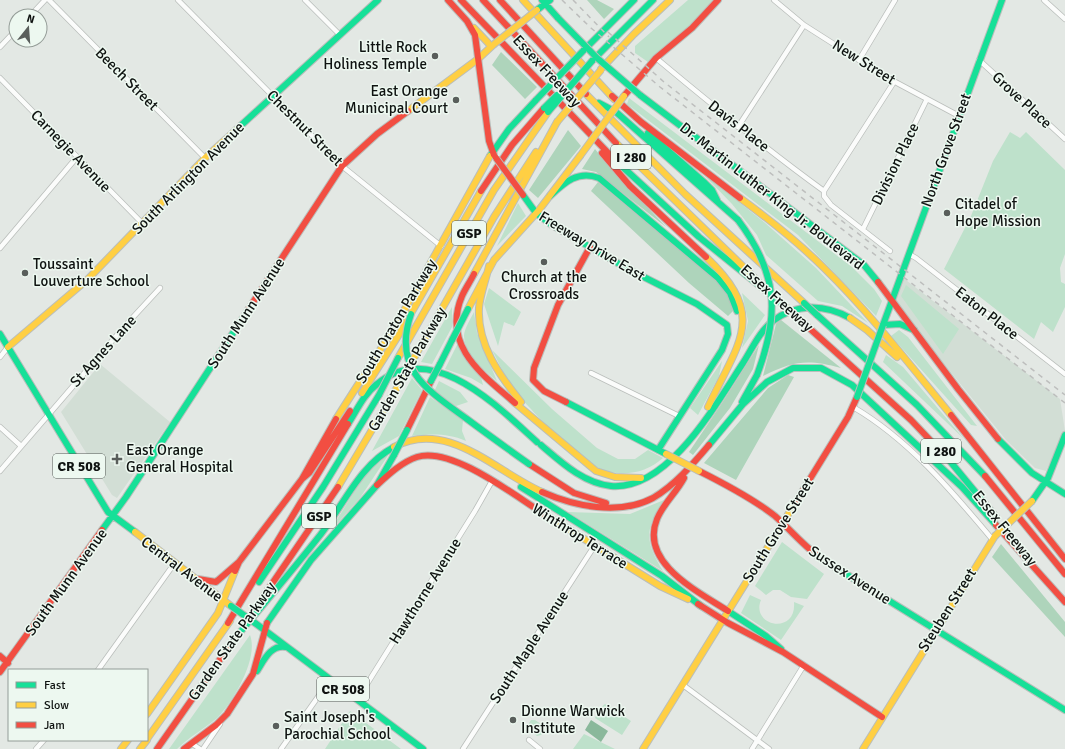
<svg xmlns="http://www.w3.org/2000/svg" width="1065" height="749" font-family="Signika,sans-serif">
	<rect width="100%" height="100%" fill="#e3e8e4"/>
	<!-- built -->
	<path fill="#d2ded5" d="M902,277L1060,399L1065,431L1046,471L1035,468L1006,440L892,300Z
		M100,364L170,422L117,498L112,495L61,412Z"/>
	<!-- green -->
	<path fill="#bee1cb" d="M688,0H713L686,29L648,62L635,53V46Z
		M629,98L852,267L874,289L882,301L876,316L798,235L627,104Z
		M1010,132L1020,138L1026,132L1065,170V254L1060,268L1061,282L1065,284V307L1053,332L1041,322L1034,339L944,269L971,216L993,161Z
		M702,173L764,222L816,268L868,323L842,306L818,301L766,255L757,235L732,204Z
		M518,203L526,216L497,246Z
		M906,285L959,329L943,354L901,296Z
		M489,288L521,312L514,326L504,322L498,346L484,304Z
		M742,293L765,315L742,348L748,321Z
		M452,307V327L432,364L421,362Z
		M474,312L477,333L497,381C483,369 465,356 464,336C464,329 471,318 474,312Z
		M899,330L908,337L977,426L971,425L891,336Z
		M458,343L481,377L483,385L471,378L445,369Z
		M492,350L552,409L597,448L618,459H635L648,450L663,458C648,471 630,476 610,472C586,468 532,412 516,392C506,380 499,363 492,350Z
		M886,355L903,367L964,439L883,362Z
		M722,361L719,376L698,415L690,408Z
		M412,378L422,390L399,436L372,451Z
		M439,381L460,392L468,402L456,406L434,392Z
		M430,397L463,420L462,431L466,441C447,433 432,434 412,436Z
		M391,451L360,498L335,526L334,524C350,500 367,466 391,451Z
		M664,500C645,529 644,540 663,571L568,512L630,514Z
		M782,542L824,574L807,599L791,597L780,590H773L766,595L755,586Z
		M750,595L761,600C750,626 797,636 794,602L804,606L781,640L741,613Z
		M250,635C259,658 233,702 217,718C204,729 189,737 177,749H169Z
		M605,704L631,721L622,735L595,718L599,709Z
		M350,711L401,749H325Z
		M531,720H535L544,726L545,730L541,735L537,736L528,729V725Z
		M584,734L615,749H573Z"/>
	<!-- forest -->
	<path fill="#aed4bb" d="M587,0H597L614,9L604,19Z
		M501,52L537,87L525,99L492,65Z
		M568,130L581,146L538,198L529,190Z
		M595,149L610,168L666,227L596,172L582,169Z
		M598,182L715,280L727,293L733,311L728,316L689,283L591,191Z
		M781,320L841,368C807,359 794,361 763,376L776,324Z
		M759,345L753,369L730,408L693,455L689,452L722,403Z
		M788,375L794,377L736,480L704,463L768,388Z
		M1001,544L1065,622V637L992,557Z"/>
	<!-- water -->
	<path fill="#8ab89b" d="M591,720L608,731L601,742L585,730Z"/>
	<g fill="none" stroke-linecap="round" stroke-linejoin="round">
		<defs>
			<path id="street" d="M49,0L205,158
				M178,0L342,166L441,246
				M305,0L340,35
				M774,0L804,25L884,76L959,116
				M1044,0L1065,19
				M30,16L45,0
				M0,47L16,30
				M656,58C711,104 766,149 824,191
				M859,60L895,0
				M979,60L1065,139
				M0,78L143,224
				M738,127L804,25
				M824,191L894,82
				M824,191V196L831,205L890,251
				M863,229L927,99
				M0,248L77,157
				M909,254L916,258L1065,374
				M0,357L8,347
				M591,373L679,416
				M853,407C908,439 951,490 992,539
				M0,427L21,446
				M0,471L124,327L160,288
				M98,670L174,564
				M683,685L769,749
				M357,700L475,511L492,481
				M529,740L540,749
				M191,743L200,749
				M36,749L44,740
				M203,749L220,724
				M281,749L330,680
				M463,749L595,545
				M752,749L804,665"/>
			<path id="fast" d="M542,0L558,18
				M537,10L550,0
				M584,50L634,0
				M592,61L653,0
				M640,95L864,265L878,282
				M599,103L616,112L738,220
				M236,130L378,0
				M648,133L705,183L712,190L717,200
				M490,156L509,129L536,100
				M615,160L699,237L786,307
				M523,195L536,213L552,225L628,269L697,304L727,325L728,334L722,350L658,450
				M550,196C565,182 578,170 599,178L718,278L730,293L737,311
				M817,315L917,405L985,476
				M883,325L1002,0
				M883,325L900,324L914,330
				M0,334L108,512L135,532
				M440,364L452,340
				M566,402L666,454
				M742,402L757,375
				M348,424C357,410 364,394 377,384C432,338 498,407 537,442
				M998,439L1032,473L1065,494
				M541,445C561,462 583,483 611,486C668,491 716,404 743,363C752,349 759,332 773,321C796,303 825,304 850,318
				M709,445L743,404L767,382L793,368H821L852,385L962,487L996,525
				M949,460L996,517
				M521,487L662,576L701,606
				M1032,501L1048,478L1065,435
				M102,530L126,497L248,310
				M825,561L1065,710
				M259,582L323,487L379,395
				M728,611L766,636L781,649
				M255,623L423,749
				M267,623L311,560L377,485L394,455
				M232,642C262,606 292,571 321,534C344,504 360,465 394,447
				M257,671C264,660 271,644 286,647"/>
			<path id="slow" d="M523,0L614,99
				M474,28L491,46
				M601,69L634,34L670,0
				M586,94L685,194L804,303
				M408,111L478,59L493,45
				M616,143L758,281
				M740,198C770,220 798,242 824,268C870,313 910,365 951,415
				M706,257C768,316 739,341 708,407
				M489,266C486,280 480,294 479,308C477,344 499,375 521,402
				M474,274L557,122
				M468,309L494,260L539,210L580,156
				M850,318L867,330L897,357
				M8,347L88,279L205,158L236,130
				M398,358L494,190L548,112
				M414,358L494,217L536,152
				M362,393L398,336L481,191
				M515,403L596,471L615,477L641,478
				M336,419L396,325L490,156
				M394,447C447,418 496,472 542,492
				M338,487L398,386
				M544,514L660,586L688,599
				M135,532L231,606
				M147,714L218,613L235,571
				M147,739L230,621
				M121,749L128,740
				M140,749L147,740
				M643,749L797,500
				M863,749L995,536"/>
			<path id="jam" d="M448,0L467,21L475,35L489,141L494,155
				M461,0L615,160
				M483,0L616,143
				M500,0L586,94
				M612,96L641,122L740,198
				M624,96L656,58L692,28L718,0
				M602,153L630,186L706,257
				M481,191L512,145L544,108
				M474,274C470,282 465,289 462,296C441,346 483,375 515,403
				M878,282L958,389L998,439
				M248,310L342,166L377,134L408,111
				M798,318L911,420L949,460
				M566,402L544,391L533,380L534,368L558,305L590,247
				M951,415L1065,559
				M407,430L431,381
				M529,464L574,493L606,503
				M699,471C725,484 752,498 775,516C792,531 806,549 825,561
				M985,476L1065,574
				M684,478C676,493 663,504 657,519C639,563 699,592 728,611
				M302,479L309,473L350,411
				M377,485C389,474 402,462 417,457C451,446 514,495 544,514
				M542,492C574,506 619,516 653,498C675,485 692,465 709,445
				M797,500L848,417L857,397
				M996,525L1065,602
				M235,571L239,562L302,479L336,419
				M198,579L216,582L239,562
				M263,597L338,487
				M698,604L728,623L783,652L882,717
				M228,623L348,424
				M0,656L8,663
				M0,672L102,530
				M157,749L235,638
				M184,749L216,725L227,714L253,674L267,623"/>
		</defs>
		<!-- street casing -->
		<use href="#street" stroke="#babebb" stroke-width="6"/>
		<!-- fast casing -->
		<use href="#fast" stroke="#babebb" stroke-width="8"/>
		<!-- slow casing -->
		<use href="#slow" stroke="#babebb" stroke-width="8"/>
		<!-- jam casing -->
		<use href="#jam" stroke="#babebb" stroke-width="8"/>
		<!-- street -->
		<use href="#street" stroke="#fbfcfb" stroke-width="4.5"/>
		<!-- fast -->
		<use href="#fast" stroke="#16e098" stroke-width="6"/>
		<!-- slow -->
		<use href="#slow" stroke="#ffcf43" stroke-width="6"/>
		<!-- jam -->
		<use href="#jam" stroke="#f24e42" stroke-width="6"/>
		<!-- rail -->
		<path stroke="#bdbebd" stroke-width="1.5" stroke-dasharray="5 5" stroke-linecap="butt" d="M562,0L591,28L660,87L1065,403
			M573,0L609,37
			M608,32L664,82L1065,395"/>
		<defs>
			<path id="fast-bridge" d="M558,18L597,58L640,95
				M536,100L583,51
				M544,108L557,95
				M548,112L592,61
				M738,220C778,273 780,314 757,375
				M804,303L817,315
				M411,314C392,369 427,390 467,419C487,434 508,449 529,464
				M452,340L468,309
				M431,381L440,364
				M379,395L398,358
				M857,397L883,325
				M394,455L407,430
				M231,606L255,623"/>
			<path id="slow-bridge" d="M493,45L537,10
				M557,122L601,70
				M580,156L624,96
				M786,307L798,318
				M398,386L414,358
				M666,454L699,471
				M995,536L1032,501"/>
			<path id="jam-bridge" d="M496,158L523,195"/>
		</defs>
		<!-- fast-bridge casing -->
		<use href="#fast-bridge" stroke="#babebb" stroke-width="8" stroke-linecap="butt"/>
		<!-- slow-bridge casing -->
		<use href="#slow-bridge" stroke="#babebb" stroke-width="8" stroke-linecap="butt"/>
		<!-- jam-bridge casing -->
		<use href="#jam-bridge" stroke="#babebb" stroke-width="8" stroke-linecap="butt"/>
		<!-- fast-bridge -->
		<use href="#fast-bridge" stroke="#16e098" stroke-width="6"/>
		<!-- slow-bridge -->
		<use href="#slow-bridge" stroke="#ffcf43" stroke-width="6"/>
		<!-- jam-bridge -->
		<use href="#jam-bridge" stroke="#f24e42" stroke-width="6"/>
	</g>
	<!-- markers -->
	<g fill="#595e5b" stroke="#edf8f0" stroke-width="1.5">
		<circle cx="435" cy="56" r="4"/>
		<circle cx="456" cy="100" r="4"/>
		<circle cx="947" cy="213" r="4"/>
		<circle cx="544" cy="262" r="4"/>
		<circle cx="25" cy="273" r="4"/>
		<path d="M115 453h4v4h4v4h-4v4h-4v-4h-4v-4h4z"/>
		<circle cx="513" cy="720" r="4"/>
		<circle cx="276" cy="726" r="4"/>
	</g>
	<g text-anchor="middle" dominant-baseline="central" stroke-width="3" stroke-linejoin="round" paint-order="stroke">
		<!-- shield labels -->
		<g fill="#edf8f0" stroke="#525854" stroke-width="1">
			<rect x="611" y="145" width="40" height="24" rx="3"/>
			<rect x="452" y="221" width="34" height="24" rx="3"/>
			<rect x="921" y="439" width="40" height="24" rx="3"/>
			<rect x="53" y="454" width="52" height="24" rx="3"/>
			<rect x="302" y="504" width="34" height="24" rx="3"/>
			<rect x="317" y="677" width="52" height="24" rx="3"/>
		</g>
		<g font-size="14" font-weight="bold" fill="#0f1311">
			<text x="631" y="157">I 280</text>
			<text x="469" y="233">GSP</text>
			<text x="941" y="451">I 280</text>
			<text x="79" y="466">CR 508</text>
			<text x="319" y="516">GSP</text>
			<text x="343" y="689">CR 508</text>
		</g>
		<!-- poi labels -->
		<g font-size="15" fill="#0f1311" stroke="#edf8f0" text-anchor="start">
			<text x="427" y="47" text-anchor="end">Little Rock<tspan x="427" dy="17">Holiness Temple</tspan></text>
			<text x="448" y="91" text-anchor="end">East Orange<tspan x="448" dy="17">Municipal Court</tspan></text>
			<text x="955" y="204">Citadel of<tspan x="955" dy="17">Hope Mission</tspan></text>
			<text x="33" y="264">Toussaint<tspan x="33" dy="17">Louverture School</tspan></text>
			<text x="544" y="277" text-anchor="middle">Church at the<tspan x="544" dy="17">Crossroads</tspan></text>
			<text x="126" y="450">East Orange<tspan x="126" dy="17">General Hospital</tspan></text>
			<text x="521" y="711">Dionne Warwick<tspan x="521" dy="17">Institute</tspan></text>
			<text x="284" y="717">Saint Joseph's<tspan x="284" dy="17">Parochial School</tspan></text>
		</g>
		<!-- street labels -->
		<g font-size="15" fill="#0f1311" stroke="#edf8f0">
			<text transform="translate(864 62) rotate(32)">New Street</text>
			<text transform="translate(547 71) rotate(47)">Essex Freeway</text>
			<text transform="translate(127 79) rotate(45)">Beech Street</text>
			<text transform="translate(1022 100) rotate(43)">Grove Place</text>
			<text transform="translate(739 126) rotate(38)">Davis Place</text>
			<text transform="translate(305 128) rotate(45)">Chestnut Street</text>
			<text transform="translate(946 150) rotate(-70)">North Grove Street</text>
			<text transform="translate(71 151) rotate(46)">Carnegie Avenue</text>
			<text transform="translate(895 164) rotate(-64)">Division Place</text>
			<text transform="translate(188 178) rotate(-45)">South Arlington Avenue</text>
			<text transform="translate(772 196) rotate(38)">Dr. Martin Luther King Jr. Boulevard</text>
			<text transform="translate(592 246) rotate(31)">Freeway Drive East</text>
			<text transform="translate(777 298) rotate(42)">Essex Freeway</text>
			<text transform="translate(246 313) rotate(-57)">South Munn Avenue</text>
			<text transform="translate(987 313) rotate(38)">Eaton Place</text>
			<text transform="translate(396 321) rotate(-59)">South Oraton Parkway</text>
			<text transform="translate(103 351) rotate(-48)">St Agnes Lane</text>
			<text transform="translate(407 369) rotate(-60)">Garden State Parkway</text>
			<text transform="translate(1005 528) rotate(51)">Essex Freeway</text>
			<text transform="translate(778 530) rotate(-58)">South Grove Street</text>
			<text transform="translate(580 536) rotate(32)">Winthrop Terrace</text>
			<text transform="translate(182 569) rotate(37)">Central Avenue</text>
			<text transform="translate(850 575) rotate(33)">Sussex Avenue</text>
			<text transform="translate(66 582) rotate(-54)">South Munn Avenue</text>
			<text transform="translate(425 591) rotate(-58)">Hawthorne Avenue</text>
			<text transform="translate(947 610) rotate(-58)">Steuben Street</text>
			<text transform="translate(232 641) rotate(-55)">Garden State Parkway</text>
			<text transform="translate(529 647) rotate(-57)">South Maple Avenue</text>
		</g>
	</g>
	<!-- legend -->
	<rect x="8" y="669" width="140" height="72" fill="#edf8f0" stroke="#949c97"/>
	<rect x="16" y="682" width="20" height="6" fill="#16e098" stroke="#949c97"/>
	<text x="44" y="689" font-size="12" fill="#0f1311">Fast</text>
	<rect x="16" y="702" width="20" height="6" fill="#ffcf43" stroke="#949c97"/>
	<text x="44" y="709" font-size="12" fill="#0f1311">Slow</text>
	<rect x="16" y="722" width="20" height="6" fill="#f24e42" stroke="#949c97"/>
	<text x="44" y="729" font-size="12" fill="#0f1311">Jam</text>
	<!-- north arrow -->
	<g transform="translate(28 28) rotate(17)"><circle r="19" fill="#edf8f0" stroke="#949c97"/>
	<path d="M0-3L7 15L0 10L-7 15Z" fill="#595e5b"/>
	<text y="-6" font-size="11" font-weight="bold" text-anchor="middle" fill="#0f1311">N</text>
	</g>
</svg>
